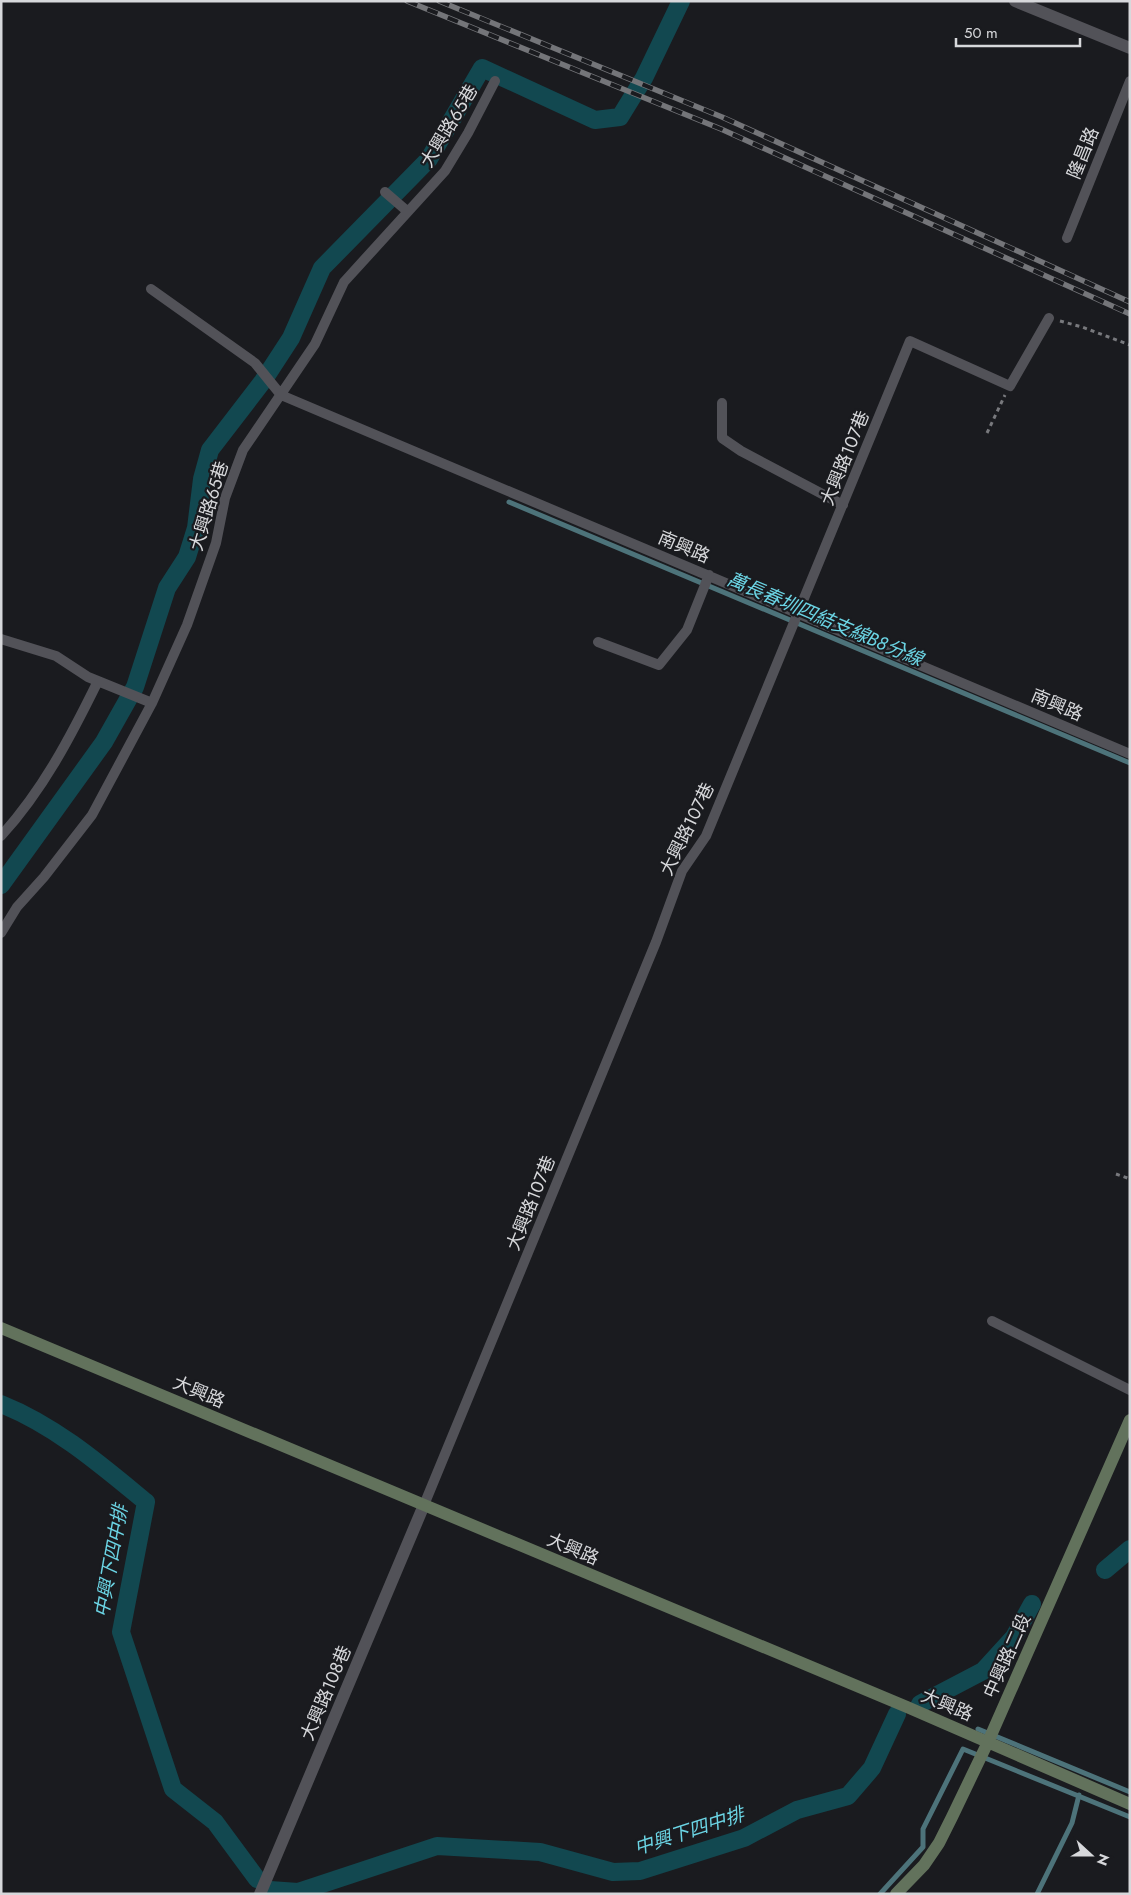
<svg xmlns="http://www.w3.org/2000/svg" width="1131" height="1895" font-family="Jost,'Noto Sans TC',sans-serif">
	<rect width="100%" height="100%" fill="#1a1b1f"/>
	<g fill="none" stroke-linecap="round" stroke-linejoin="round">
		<!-- stream -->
		<path stroke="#4d737a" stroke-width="5" d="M509,502L1130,763
			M978,1729L1130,1792
			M880,1894L923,1847V1829L963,1749L1130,1817
			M1037,1894L1072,1823L1079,1795"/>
		<!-- canal -->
		<path stroke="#124850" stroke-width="18" d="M1,885L104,742L135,687L167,588L187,557L196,528L202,479L210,450L263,381L291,338L322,268L429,159L482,68L595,120L620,117L644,78L681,1
			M1,1404C56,1426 101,1465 146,1502L121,1632L173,1789L215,1822L257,1879
			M1105,1570L1130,1549
			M920,1704L983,1671L1014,1637L1032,1604
			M270,1890L298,1892L437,1846L540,1852L613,1872L640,1871L744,1838L797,1810L848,1796L872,1768L897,1714"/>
		<!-- path -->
		<path stroke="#78797d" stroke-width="3" stroke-dasharray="4 4" stroke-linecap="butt" d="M1060,321L1082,327L1130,345
			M987,433L1005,395
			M1116,1174L1130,1179"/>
		<!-- lane -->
		<path stroke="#525258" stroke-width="10" d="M385,192L407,211
			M1067,238L1130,81
			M151,289L255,363L281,395L1130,754
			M722,403V438L741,451L843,505
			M1,639L56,656L88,677L152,703
			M598,642L659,665L687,630L709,575
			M1,836C43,790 71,736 98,681
			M1,933L17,907L44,877L92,815L152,703L187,625L216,543L225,498L243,450L315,344L344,282L445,171L468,133L495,81
			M992,1321L1130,1390
			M424,1505L656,942L682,871L706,836L910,341L1010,386L1049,318"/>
		<!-- street -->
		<path stroke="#525258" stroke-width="12" d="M1015,1L1130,48
			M260,1894L424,1505"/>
		<!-- secondary -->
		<path stroke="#62725c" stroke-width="12" d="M1,1328L907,1707L1130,1804
			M896,1894L924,1865L939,1843L952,1817L988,1742L1130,1420"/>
		<defs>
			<path id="rail" d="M407,1L721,129L1130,314
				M439,1L722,117L1130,302"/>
		</defs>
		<!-- rail casing -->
		<use href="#rail" stroke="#747579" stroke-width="5.5"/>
		<!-- rail -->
		<use href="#rail" stroke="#1a1b1f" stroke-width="4" stroke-dasharray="11" stroke-linecap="butt"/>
	</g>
	<g text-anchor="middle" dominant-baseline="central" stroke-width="4.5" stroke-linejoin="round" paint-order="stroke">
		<!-- street labels -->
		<g font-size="18" fill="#d7d8db" stroke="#1a1b1f">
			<text transform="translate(449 126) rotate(-59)">大興路65巷</text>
			<text transform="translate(1083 153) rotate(-68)">隆昌路</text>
			<text transform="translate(845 458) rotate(-68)">大興路107巷</text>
			<text transform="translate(209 506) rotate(-73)">大興路65巷</text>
			<text transform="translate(684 547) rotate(23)">南興路</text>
			<text transform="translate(1057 705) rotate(23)">南興路</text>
			<text transform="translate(687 829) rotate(-64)">大興路107巷</text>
			<text transform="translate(531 1203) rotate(-68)">大興路107巷</text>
			<text transform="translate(199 1392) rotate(23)">大興路</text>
			<text transform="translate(573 1549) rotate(23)">大興路</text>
			<text transform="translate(1007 1656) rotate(-66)">中興路二段</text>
			<text transform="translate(326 1693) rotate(-67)">大興路108巷</text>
			<text transform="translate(947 1705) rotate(23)">大興路</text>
		</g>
		<!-- water labels -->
		<g font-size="19" font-style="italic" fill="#6bd4e4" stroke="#1a1b1f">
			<text transform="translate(825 619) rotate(23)">萬長春圳四結支線B8分線</text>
			<text transform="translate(111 1561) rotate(-80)">中興下四中排</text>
			<text transform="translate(689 1831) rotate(-18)">中興下四中排</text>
		</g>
	</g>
	<!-- border -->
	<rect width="1131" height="1895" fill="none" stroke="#d7d8db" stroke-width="5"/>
	<!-- north arrow -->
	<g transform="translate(1091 1855) rotate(111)" stroke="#1a1b1f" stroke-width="4" paint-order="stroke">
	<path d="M0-4L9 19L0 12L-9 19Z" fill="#d7d8db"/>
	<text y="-8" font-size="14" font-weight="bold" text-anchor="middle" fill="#d7d8db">N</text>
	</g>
	<!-- scale -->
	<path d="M956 38v8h124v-8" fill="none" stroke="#d7d8db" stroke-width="2.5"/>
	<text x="964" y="38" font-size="15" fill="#d7d8db" stroke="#1a1b1f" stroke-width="4" paint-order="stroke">50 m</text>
</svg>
